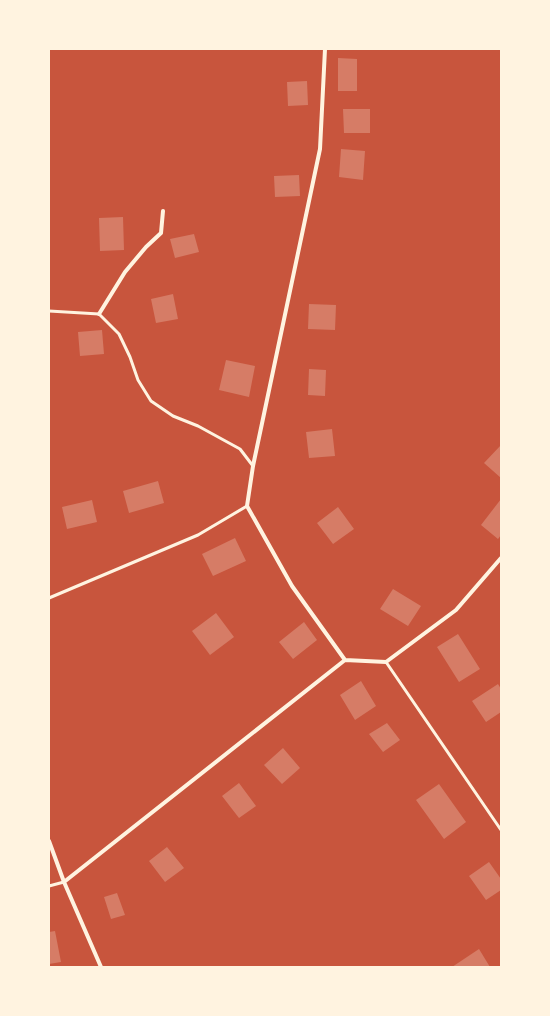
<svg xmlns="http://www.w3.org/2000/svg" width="550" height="1016" font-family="'Alegreya Sans',sans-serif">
	<rect width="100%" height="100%" fill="#c8553d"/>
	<!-- building -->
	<path fill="#d67c66" d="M338,58L357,59V91H338Z
		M307,81L308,105L288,106L287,82Z
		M343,109H370V133H344Z
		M341,149L365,151L363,180L339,177Z
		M299,175L300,196L275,197L274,176Z
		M123,217L124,250L100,251L99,218Z
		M194,234L199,252L175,258L170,239Z
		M173,294L178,319L156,323L151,299Z
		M309,304L336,305L335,330L308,329Z
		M102,330L104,354L80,356L78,332Z
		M226,360L255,366L249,397L219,390Z
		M309,369L326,370L325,396L308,395Z
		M332,429L335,456L309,458L306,432Z
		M501,445V478L484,463Z
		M158,481L164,503L129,513L123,491Z
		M501,499V535L498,539L481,525Z
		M92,500L97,522L67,529L62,507Z
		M338,507L354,529L333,544L317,523Z
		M235,538L246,561L213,576L202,554Z
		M393,589L421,606L408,626L380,609Z
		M216,613L234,637L210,655L192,631Z
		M304,622L317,640L293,659L279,642Z
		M458,634L480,669L459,682L437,647Z
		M361,681L376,706L355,720L340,695Z
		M498,684L501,689V712L486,722L472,701Z
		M387,723L400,740L383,752L369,734Z
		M283,748L300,768L282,784L264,765Z
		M239,783L256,806L239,818L222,796Z
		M439,784L466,822L444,839L416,800Z
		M167,847L184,868L165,882L149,861Z
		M489,862L501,879V890L486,900L469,876Z
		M117,893L125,915L111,919L104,897Z
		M55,931L61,962L49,964V932Z
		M479,949L490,967H452Z"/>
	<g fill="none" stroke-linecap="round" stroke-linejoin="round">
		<!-- service -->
		<path stroke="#fff3e0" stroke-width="3" d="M49,311L99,314L119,334L130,357L138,380L151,401L173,416L198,426L240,449L253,466
			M49,598L198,535L247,506
			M386,662L501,830
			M49,886L64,882"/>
		<!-- minor -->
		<path stroke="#fff3e0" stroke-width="4" d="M325,49L320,149L253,466L247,506L292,586L345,660
			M99,314L125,272L146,247L161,233L163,211
			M49,841L64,882L101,967
			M64,882L345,660L386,662L456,610L501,558"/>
	</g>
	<!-- border -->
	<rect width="550" height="1016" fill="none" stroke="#fff3e0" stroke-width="100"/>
</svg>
